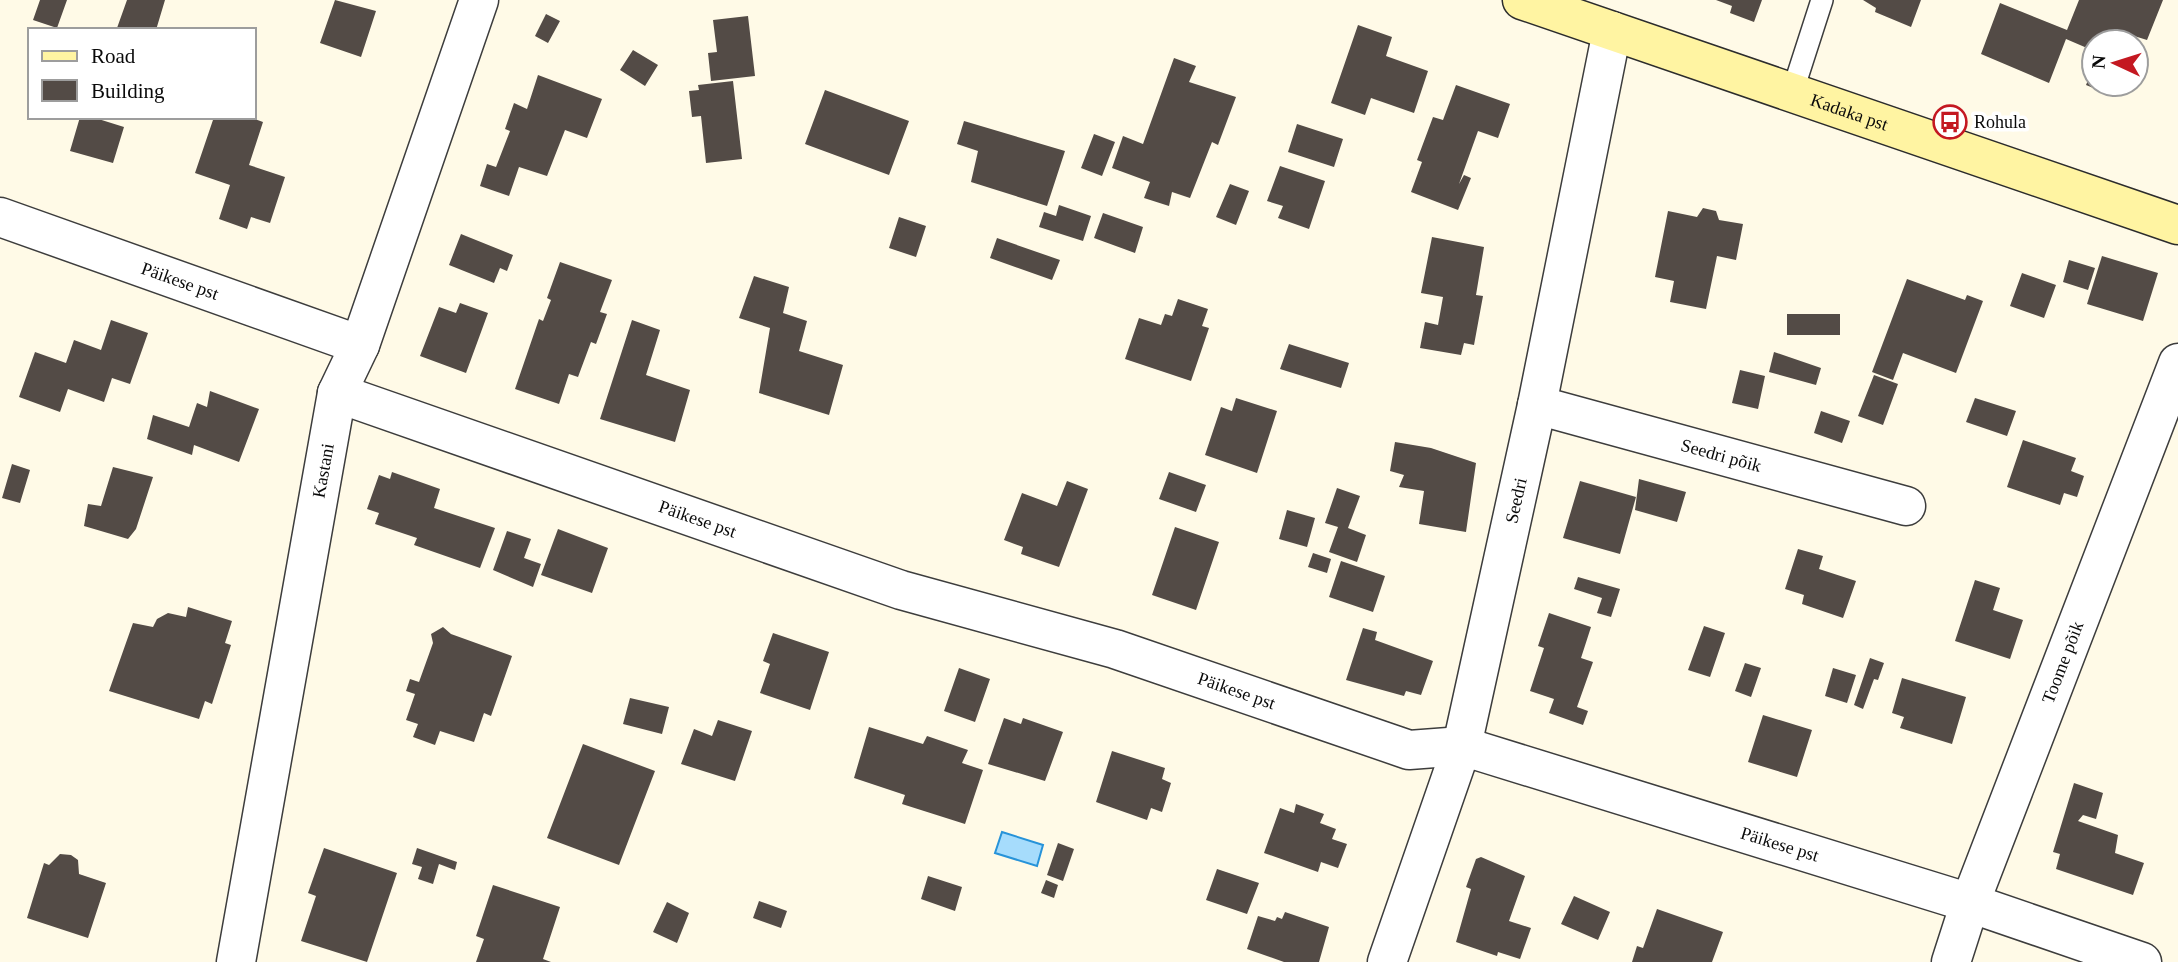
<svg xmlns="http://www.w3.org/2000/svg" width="2178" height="962" font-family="Georgia,serif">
	<rect width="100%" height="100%" fill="#fffae7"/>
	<!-- water -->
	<path fill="#a6dcfc" stroke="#2793d9" stroke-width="2" d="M1002,832L1043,845L1037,866L995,853Z"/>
	<!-- building -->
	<path fill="#534b46" d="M40,0H67L57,28L33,20Z
		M127,0H165L156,30L117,28Z
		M335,0L376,11L361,57L320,43Z
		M1716,0H1762L1754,22L1730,13L1732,6Z
		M1863,0H1921L1911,27L1875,12L1876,8Z
		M2079,0H2163L2147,40L2131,35L2128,42H2094V51L2066,39L2049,83L1981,54L2000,3L2067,30Z
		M546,14L560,21L548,43L535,36Z
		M748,16L755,76L711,81L708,53L717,52L713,20Z
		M1358,25L1392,37L1386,56L1428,71L1414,113L1371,98L1365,115L1331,103Z
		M633,50L658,65L645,86L620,70Z
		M1174,58L1196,66L1189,82L1236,97L1218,145L1212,142L1190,198L1172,192L1169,206L1144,198L1150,182L1112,168L1123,136L1143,144Z
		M2094,66V84H2112L2108,94L2086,85Z
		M538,75L602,99L587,138L565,130L547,176L519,167L509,196L480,186L487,164L496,167L510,131L505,129L514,103L527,109Z
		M733,81L742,159L706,163L701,116L692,117L689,91L699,90L698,85Z
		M1456,85L1510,104L1498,138L1478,131L1459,184L1464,175L1471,178L1458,210L1411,192L1422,162L1417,160L1433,117L1443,120Z
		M825,90L909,121L889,175L805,144Z
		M80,117H92L124,127L113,163L70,151Z
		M214,117H249L263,122L249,165L285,177L270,223L251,217L247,229L219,219L230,185L195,173Z
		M964,121L1065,151L1047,206L971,182L978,151L957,144Z
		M1297,124L1343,139L1334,167L1288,152Z
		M1094,134L1115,142L1102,176L1081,168Z
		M1280,166L1325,181L1309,229L1278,218L1283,206L1267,201Z
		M1230,184L1249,191L1236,225L1216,217Z
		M1059,205L1091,216L1083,241L1039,227L1044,212L1056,216Z
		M1703,208L1716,211L1719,220L1743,224L1736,260L1717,256L1706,309L1670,302L1674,281L1655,277L1668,211L1697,217Z
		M1103,213L1143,227L1135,253L1094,238Z
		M899,217L926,226L916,257L889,248Z
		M461,234L513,255L507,271L500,268L494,283L449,265Z
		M1432,237L1484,247L1476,295L1483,296L1474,345L1464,343L1461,355L1420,348L1425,322L1438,325L1443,297L1421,293Z
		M997,238L1060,260L1052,280L990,258Z
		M2102,256L2158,273L2143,321L2087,304Z
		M2069,260L2095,268L2088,290L2063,282Z
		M560,262L612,280L600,312L607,314L596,344L591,342L578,377L569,374L559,404L515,389L539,319L543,321L551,300L547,298Z
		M2022,273L2056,285L2044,318L2010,306Z
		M754,276L789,287L783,313L807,321L799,351L843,365L829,415L759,393L770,328L739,318Z
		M1907,279L1965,300L1967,295L1983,301L1956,373L1903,353L1893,380L1872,372Z
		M1178,299L1208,309L1202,326L1209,328L1191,381L1125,359L1139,318L1161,325L1165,314L1172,316Z
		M460,303L488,313L466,373L420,356L439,307L456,313Z
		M1787,314H1840V335H1787Z
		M111,320L148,333L130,384L112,378L104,402L68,389L60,412L19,397L35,352L66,363L74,340L101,350Z
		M632,320L660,330L646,375L690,390L675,442L600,419Z
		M1289,344L1349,363L1341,388L1280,369Z
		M1774,352L1821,368L1816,385L1769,372Z
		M1740,370L1765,376L1758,409L1732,403Z
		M1874,375L1898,384L1883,425L1858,416Z
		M210,391L259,409L239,462L194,445L192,455L147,439L153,415L189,427L197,403L207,407Z
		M1236,398L1277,411L1257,473L1205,455L1221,407L1232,411Z
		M1975,398L2016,411L2007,436L1966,422Z
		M1821,411L1850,421L1842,443L1814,433Z
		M2023,440L2076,458L2071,471L2084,476L2077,497L2064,493L2060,505L2007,487Z
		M1395,442L1431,448L1476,463L1466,532L1419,524L1424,491L1399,487L1404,475L1390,471Z
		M12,464L30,470L20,503L2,498Z
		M113,467L153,477L136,529L128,539L84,526L88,504L101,506Z
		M392,472L440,489L434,508L495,528L480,568L414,545L417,538L375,524L379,513L367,509L379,475L390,479Z
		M1169,472L1206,485L1196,512L1159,499Z
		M1639,479L1686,492L1677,522L1635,510Z
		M1067,481L1088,489L1059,567L1021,554L1023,547L1004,540L1022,493L1057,506Z
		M1580,481L1636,497L1620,554L1563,538Z
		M1337,488L1360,496L1348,528L1366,535L1357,562L1329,552L1338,527L1325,523Z
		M1287,510L1315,518L1307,547L1279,539Z
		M1175,527L1219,542L1196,610L1152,595Z
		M558,529L608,548L592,593L541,575Z
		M507,531L531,539L524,558L541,564L533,587L493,570Z
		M1798,549L1823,556L1819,569L1856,581L1843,618L1802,604L1804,595L1785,589Z
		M1313,553L1331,559L1327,573L1308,567Z
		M1341,561L1385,576L1373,612L1329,597Z
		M1578,577L1620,589L1611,617L1597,613L1602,598L1574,589Z
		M1975,580L2000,588L1993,610L2023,620L2010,659L1955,641Z
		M188,607L232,621L225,643L231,645L212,704L205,701L199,719L109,691L133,623L153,627L157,619L168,613L186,617Z
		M1549,613L1591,627L1581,658L1593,662L1577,707L1588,711L1583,725L1549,713L1554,699L1530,691L1544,648L1538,646Z
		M1704,626L1725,633L1710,677L1688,670Z
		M443,627L451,634L512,656L491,716L484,713L474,742L440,731L435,745L413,737L418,724L406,720L415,694L406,691L410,679L419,682L433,643L431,634Z
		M1363,628L1377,632L1375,640L1433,661L1421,695L1406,691L1404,696L1346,680Z
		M773,633L829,652L810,710L760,693L770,664L763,661Z
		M1870,658L1884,663L1878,680L1874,679L1863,709L1854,705Z
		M1745,663L1761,668L1751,697L1735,691Z
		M959,668L990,679L975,722L944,711Z
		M1833,668L1856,675L1847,703L1825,696Z
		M1902,678L1966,697L1952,744L1900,728L1904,717L1892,713Z
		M630,698L669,707L662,734L623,724Z
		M1763,715L1812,730L1797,777L1748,762Z
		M1004,718L1021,724L1023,718L1063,732L1045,781L988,764Z
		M718,720L752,731L735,781L681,764L694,729L712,736Z
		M869,727L923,744L927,736L968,750L962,763L983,770L965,824L902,804L905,795L854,778Z
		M583,744L655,771L619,865L547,838Z
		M1112,751L1165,768L1162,779L1171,783L1162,812L1151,808L1147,820L1096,802Z
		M2074,783L2103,793L2096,819L2083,815L2078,821L2118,835L2115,853L2144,863L2133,895L2056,869L2060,854L2053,852Z
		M1296,804L1324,814L1320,823L1336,829L1332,839L1347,844L1338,868L1321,862L1318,872L1264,853L1280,808L1294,813Z
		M1058,843L1074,849L1063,881L1047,875Z
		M324,848L397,873L367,962L301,941L316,896L308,893Z
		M417,848L457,862L455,870L439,864L433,884L418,879L422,867L412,864Z
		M60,854L71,855L78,860L79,874L106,883L88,938L27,918L44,863L49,865Z
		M1481,857L1525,876L1509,921L1531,928L1520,959L1498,952L1497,956L1456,942L1471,889L1466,887L1476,859Z
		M1217,869L1259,883L1247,914L1206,900Z
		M928,876L962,887L955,911L921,899Z
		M1046,880L1058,885L1054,898L1041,893Z
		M493,885L560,907L543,959L551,962H476L484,939L476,936Z
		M1574,896L1610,912L1598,940L1561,924Z
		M759,901L787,911L781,928L753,918Z
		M667,902L689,913L677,943L653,932Z
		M1657,909L1723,932L1712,962H1632L1637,946L1643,948Z
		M1285,912L1329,927L1319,962H1284L1247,949L1258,916L1275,921L1277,917L1282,919Z"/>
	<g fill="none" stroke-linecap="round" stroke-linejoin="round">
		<defs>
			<path id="lane" d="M1792,93L1822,0"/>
			<g id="street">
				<path id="s1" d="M0,217L360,345"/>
				<path id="s2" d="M337,393L901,590L1115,649L1409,750L1462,746L1970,903L2142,962"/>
				<path id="s3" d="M1537,405L1906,506"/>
				<path id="s4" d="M236,962L337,393L360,345L479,0"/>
				<path id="s5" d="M1387,962L1462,746L1537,405L1612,31"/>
				<path id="s6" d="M1951,962L1970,903L2178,363"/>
			</g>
			<g id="secondary">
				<path id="s7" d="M1522,0L2178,225"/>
			</g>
		</defs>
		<!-- lane casing -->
		<use href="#lane" stroke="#3d3d3d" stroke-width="24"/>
		<!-- street casing -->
		<use href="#street" stroke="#3d3d3d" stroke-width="41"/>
		<!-- secondary casing -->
		<use href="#secondary" stroke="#2c2c2c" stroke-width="41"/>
		<!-- lane -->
		<use href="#lane" stroke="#fff" stroke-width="21"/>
		<!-- street -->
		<use href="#street" stroke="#fff" stroke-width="38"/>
		<!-- secondary -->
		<use href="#secondary" stroke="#fff4a2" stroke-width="38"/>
	</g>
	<!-- icons -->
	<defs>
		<symbol id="bus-ring" viewBox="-11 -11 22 22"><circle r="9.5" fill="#fff" stroke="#c41821" stroke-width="1.5"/><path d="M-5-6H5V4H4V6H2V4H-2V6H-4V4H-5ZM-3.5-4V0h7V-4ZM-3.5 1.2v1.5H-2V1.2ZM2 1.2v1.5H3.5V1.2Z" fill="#c41821"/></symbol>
	</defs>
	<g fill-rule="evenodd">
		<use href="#bus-ring" x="1931" y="103" width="38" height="38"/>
	</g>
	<g text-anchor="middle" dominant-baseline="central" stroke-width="7" stroke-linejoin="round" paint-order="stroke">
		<!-- street labels -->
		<g font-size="18" fill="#0a0a0a" stroke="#fff">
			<text stroke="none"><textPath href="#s7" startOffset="346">Kadaka pst</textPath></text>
			<text stroke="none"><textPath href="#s1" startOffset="191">Päikese pst</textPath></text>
			<text stroke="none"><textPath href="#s3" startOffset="191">Seedri põik</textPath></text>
			<text stroke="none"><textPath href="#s4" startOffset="499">Kastani</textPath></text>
			<text stroke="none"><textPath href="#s5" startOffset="480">Seedri</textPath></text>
			<text stroke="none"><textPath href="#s2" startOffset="382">Päikese pst</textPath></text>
			<text stroke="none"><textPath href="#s6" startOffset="320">Toome põik</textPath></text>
			<text stroke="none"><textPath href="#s2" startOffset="948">Päikese pst</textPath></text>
			<text stroke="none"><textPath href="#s2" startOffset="1516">Päikese pst</textPath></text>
		</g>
		<!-- poi labels -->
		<g font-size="18" fill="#0a0a0a" stroke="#fff" text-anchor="start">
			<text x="1974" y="122">Rohula</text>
		</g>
	</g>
	<!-- legend -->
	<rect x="28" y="28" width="228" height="91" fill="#ffffff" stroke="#9d9d9d" stroke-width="2"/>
	<rect x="42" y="51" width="35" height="10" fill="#fff4a2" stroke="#9d9d9d" stroke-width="2"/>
	<text x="91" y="63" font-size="21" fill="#0a0a0a">Road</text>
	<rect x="42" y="80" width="35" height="21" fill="#534b46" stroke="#9d9d9d" stroke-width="2"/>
	<text x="91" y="98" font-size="21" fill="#0a0a0a">Building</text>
	<!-- north arrow -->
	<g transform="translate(2115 63) rotate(274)"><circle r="33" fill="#ffffff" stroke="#9d9d9d" stroke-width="2"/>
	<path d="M0-5L12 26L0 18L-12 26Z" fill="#c41821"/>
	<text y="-10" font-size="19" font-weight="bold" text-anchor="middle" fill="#0a0a0a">N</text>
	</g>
</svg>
